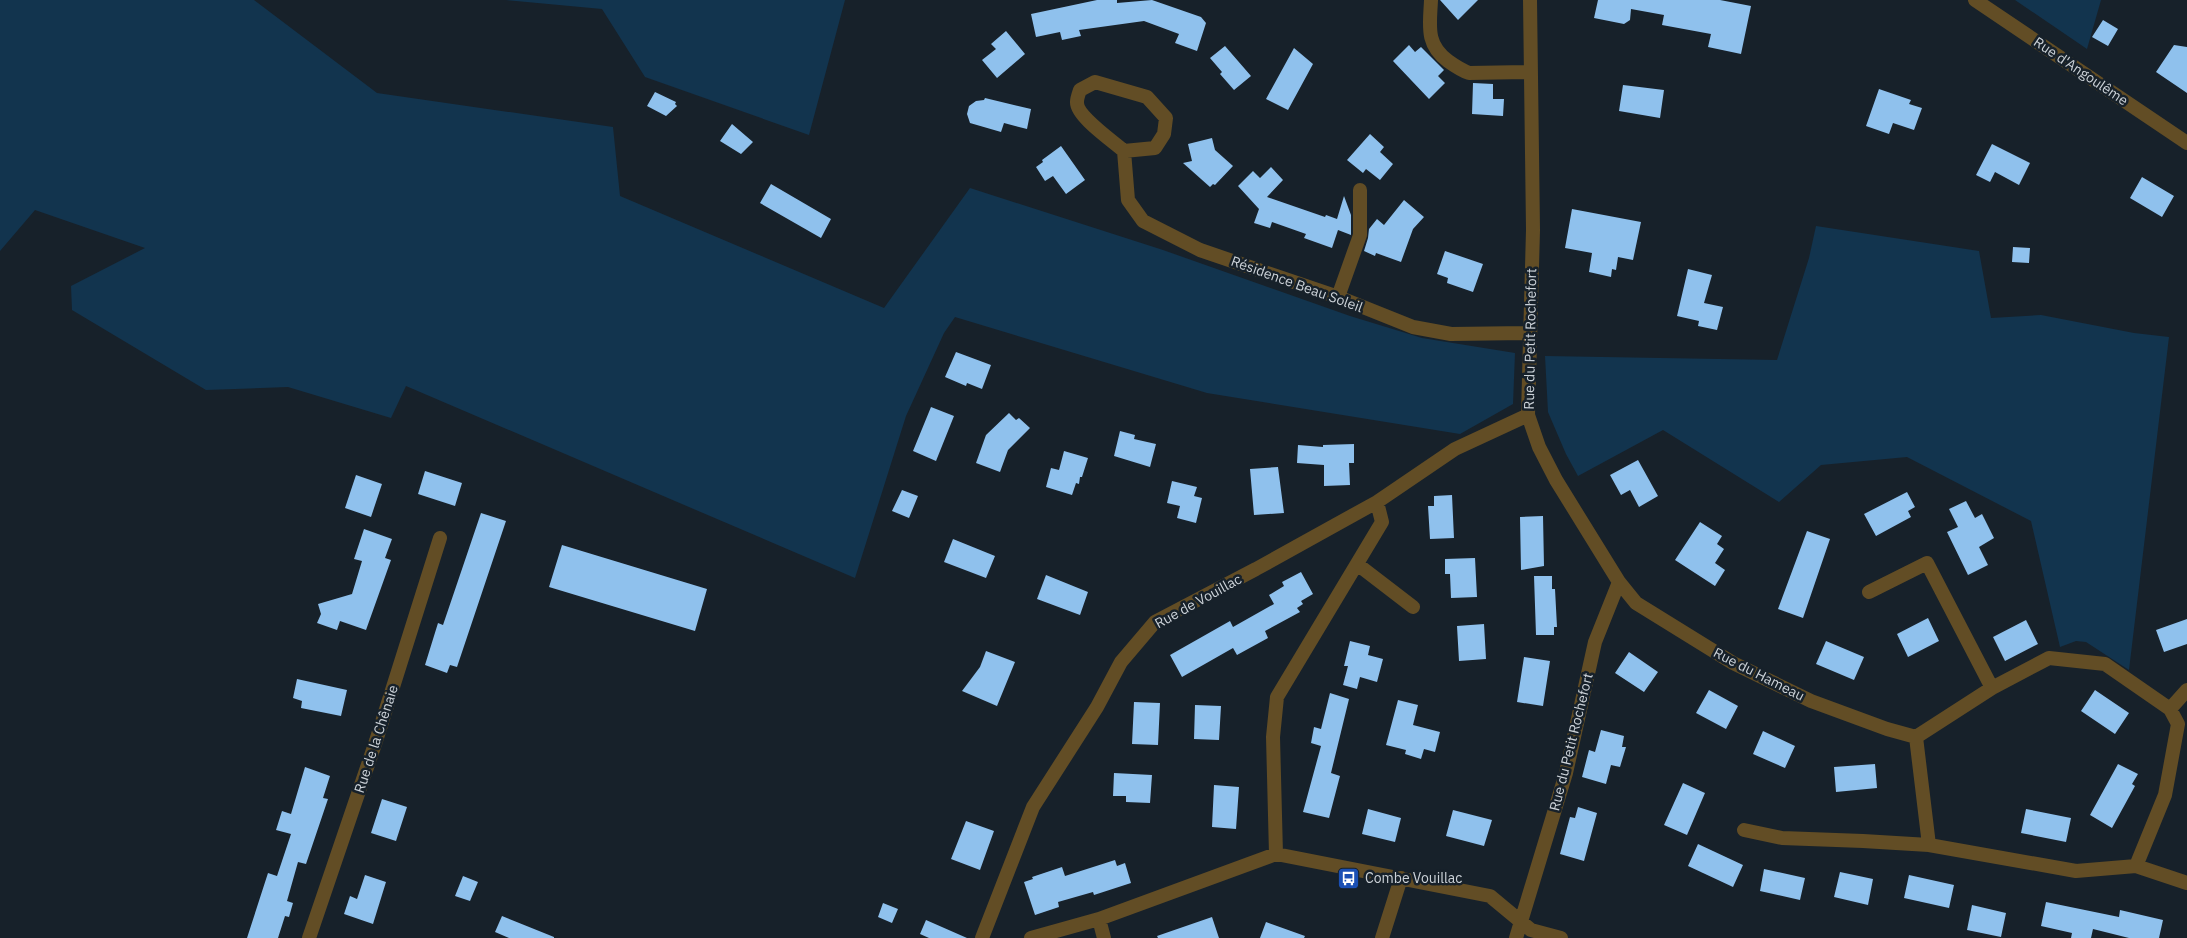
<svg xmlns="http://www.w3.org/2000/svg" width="2187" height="938" font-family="'IBM Plex Sans',sans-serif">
	<rect width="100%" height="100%" fill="#17212a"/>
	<!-- green -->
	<path fill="#12344e" d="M0,0H254L377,93L613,127L620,196L884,308L970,188L1163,250L1350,316L1422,338L1515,353L1513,404L1460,434L1207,393L955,317L944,333L906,416L855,578L406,386L391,418L288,387L206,390L72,310L71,286L145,248L35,210L0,251Z
		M506,0H845L809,135L645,77L602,9Z
		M2015,0H2101L2087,49Z
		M1816,226L1979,251L1991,318L2041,315L2134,333L2169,337L2129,670L2086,642L2076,641L2060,647L2031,521L1907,457L1821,465L1779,502L1663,430L1578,476L1566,454L1548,412L1545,356L1777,360L1809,258Z"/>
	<!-- building -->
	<path fill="#8fc1ed" d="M1097,0H1117V3L1152,0L1201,17L1206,23L1197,51L1175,43L1179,34L1144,21L1079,30L1081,36L1062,40L1060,32L1036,37L1031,14Z
		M1440,0H1478L1458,20Z
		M1598,0H1720L1751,6L1741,54L1708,47L1711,34L1662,25L1664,15L1631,9L1630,20L1624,24L1594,18Z
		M2103,20L2118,29L2108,46L2092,37Z
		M1006,31L1025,54L997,78L982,60L996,49L991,44Z
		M1409,45L1415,52L1421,47L1444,70L1438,76L1445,83L1429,99L1393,61Z
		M2174,45L2187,47V93L2156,72Z
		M1225,46L1251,76L1234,90L1220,74L1222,72L1210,58Z
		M1294,48L1313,64L1288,110L1266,99Z
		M1473,83L1493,84V99H1504L1503,116L1472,114Z
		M1623,85L1664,90L1660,118L1619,111Z
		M1879,89L1911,100L1909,104L1922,108L1914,130L1893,123L1889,134L1866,126Z
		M655,92L676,102L675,104L677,106L666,116L647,106Z
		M985,98L1031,109L1027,129L1004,123L1001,132L970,123L967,114L969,106L976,101L984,100Z
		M732,124L753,142L741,154L720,141Z
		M1370,134L1384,147L1380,152L1393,164L1380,180L1366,169L1363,173L1347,160Z
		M1212,138L1215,150L1233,166L1215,185L1213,184L1210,187L1183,163L1192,161L1188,144Z
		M1992,144L2030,163L2019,185L1995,172L1990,182L1976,175Z
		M1061,146L1085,180L1066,194L1053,176L1045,181L1036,167L1043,162L1042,160Z
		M1271,167L1283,180L1267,197L1325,217L1326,215L1337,219L1344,196L1351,215V235L1338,230L1332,248L1304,238L1306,234L1272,222L1270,228L1254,223L1259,209L1238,186L1253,171L1260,178Z
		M2142,177L2174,196L2162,217L2130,198Z
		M771,184L831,219L821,238L760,203Z
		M1404,200L1424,217L1413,229L1401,262L1376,253L1375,256L1364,251L1368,238L1369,229L1377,219L1384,225Z
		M1572,209L1641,222L1633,260L1618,257L1616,270L1612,269L1611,277L1589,272L1592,253L1565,248Z
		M2013,247L2030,248L2029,263L2012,262Z
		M1445,251L1483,264L1473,292L1447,283L1448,278L1437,274Z
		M1688,269L1712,275L1704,303L1723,307L1717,330L1698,326L1699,321L1677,316Z
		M956,352L991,365L982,389L967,383L966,386L945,377Z
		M931,407L954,416L936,461L913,451Z
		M1009,413L1016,420L1019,418L1030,428L1008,450L1000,472L976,463L986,435Z
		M1120,431L1135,435L1134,439L1156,444L1150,467L1114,456Z
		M1354,444V463H1349L1350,485L1324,486V465L1297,463L1298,445L1323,447V445Z
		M1064,451L1088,458L1082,477H1080L1079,484L1076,483L1072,495L1046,487L1051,468L1059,470Z
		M1638,460L1658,496L1639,507L1630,490L1621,495L1610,475Z
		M1278,467L1284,513L1254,515L1250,469Z
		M425,471L462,483L455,506L418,494Z
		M356,475L382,484L371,517L345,508Z
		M1172,481L1197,487L1194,496L1202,498L1196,523L1177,518L1180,506L1167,503Z
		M902,490L918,496L909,518L892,511Z
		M1907,492L1915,507L1908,511L1911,517L1876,536L1864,514Z
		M1452,495L1454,538L1430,539L1428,506H1434V496Z
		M1966,501L1975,518L1982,514L1994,538L1979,547L1988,565L1968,575L1947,532L1958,527L1949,509Z
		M481,513L506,521L457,667L450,665L447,673L425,665L438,623L443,625Z
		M1543,516L1544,566L1521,570L1520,517Z
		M1700,522L1722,536L1717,544L1724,549L1715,563L1725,570L1715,586L1675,560Z
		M364,529L392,539L385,558L391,560L366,630L340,621L337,630L317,623L321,614L318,604L352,594L362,561L354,559Z
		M1807,531L1830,539L1803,618L1778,609Z
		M953,539L995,556L986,578L944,562Z
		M562,545L707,589L695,631L549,587Z
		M1475,558L1477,597L1451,598L1450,574H1445V559Z
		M1301,572L1313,594L1301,601L1303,604L1297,608L1300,612L1265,631L1268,638L1237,655L1233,648L1182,677L1170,655L1230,621L1233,627L1274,604L1269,595L1284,586L1282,582Z
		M1046,575L1088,592L1080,615L1037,599Z
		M1534,576H1552V589H1555L1557,627H1554V635H1536Z
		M1928,618L1939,641L1908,657L1897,634Z
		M2187,619V644L2164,652L2156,630Z
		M2026,620L2038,644L2005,661L1993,637Z
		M1484,624L1486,659L1459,661L1457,626Z
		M1350,641L1370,646L1368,655L1383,659L1377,682L1360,677L1357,689L1343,685L1348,666H1344Z
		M1826,641L1864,657L1854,680L1816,664Z
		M986,651L1015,662L997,706L962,691L980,667Z
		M1629,652L1658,672L1644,692L1615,673Z
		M1524,657L1550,661L1543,706L1517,702Z
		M297,679L347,690L341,716L301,708L302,701L293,698Z
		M1709,690L1738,706L1726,729L1696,713Z
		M2095,690L2129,713L2115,734L2081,711Z
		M1330,693L1349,699L1331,773L1340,776L1329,818L1303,812L1321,746L1311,743L1314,727L1321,729Z
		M1398,700L1418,705L1413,725L1440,732L1435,752L1424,749L1421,759L1405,754L1406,750L1386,745Z
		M1134,702L1160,703L1158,745L1132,744Z
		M1195,705L1221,706L1219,740L1194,739Z
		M1601,730L1624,736L1622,747H1626L1620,767L1611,765L1606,784L1582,777L1589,750L1595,752Z
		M1763,731L1795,746L1785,768L1753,754Z
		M1875,764L1877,788L1836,792L1834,767Z
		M2118,764L2138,774L2132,784L2135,786L2112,828L2090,815Z
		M305,767L330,776L323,798L328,799L306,864L298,862L287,901L293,903L289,917L285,916L278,938H247L268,873L277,876L291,834L276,830L282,811L291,814Z
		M1114,773L1152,775L1150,803L1126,802V796H1113Z
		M1683,783L1705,793L1687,835L1664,825Z
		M1214,785L1239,787L1236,829L1212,827Z
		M382,799L407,807L396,841L371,833Z
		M1578,807L1597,813L1584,861L1560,854L1570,817L1575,818Z
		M1368,809L1401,818L1395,842L1362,834Z
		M2026,809L2071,818L2066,842L2021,833Z
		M1453,810L1492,820L1484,846L1446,836Z
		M966,821L994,831L980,870L951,859Z
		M1698,844L1743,865L1733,887L1688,866Z
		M1115,860L1117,866L1125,863L1131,883L1094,895L1093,892L1058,902L1059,907L1035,915L1024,882L1033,879L1032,877L1062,867L1065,876Z
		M1764,869L1805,878L1800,900L1760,891Z
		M1840,872L1873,879L1868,905L1834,897Z
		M365,875L386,882L373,924L344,914L350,896L357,899Z
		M1909,875L1954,885L1949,908L1904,898Z
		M463,876L478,882L470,901L455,896Z
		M2046,902L2119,917L2120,910L2163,920L2159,938H2129L2093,929L2091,938H2071L2072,933L2041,926Z
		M883,903L898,909L892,923L878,917Z
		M1972,905L2006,913L2001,937L1967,930Z
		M502,916L554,937V938H509L495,932Z
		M1212,917L1219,938H1158L1157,936Z
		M926,920L967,938H929L920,934Z
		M1266,922L1305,936L1304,938H1260Z"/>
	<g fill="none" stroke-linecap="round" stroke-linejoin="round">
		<!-- minor -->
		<path stroke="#624d25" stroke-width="14" d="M1431,0C1430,25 1425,44 1448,61C1455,66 1461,70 1469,73L1531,72
			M1124,151L1155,148L1164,134L1166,118L1147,97L1095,82L1080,90C1079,93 1077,98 1077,102C1076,116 1113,141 1124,151L1128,200L1143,221L1200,250L1338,297L1413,327L1451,334L1530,333
			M1338,297L1360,235V190
			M1377,502L1382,522L1277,697L1273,737L1276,854L1490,896L1531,930L1561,938
			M1357,564L1413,607
			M1619,582L1636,603L1733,663L1811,701L1887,729L1916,737L1929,845
			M1869,592L1927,563L1992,688
			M2170,709L2187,690
			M1916,737L1992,688L2049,658L2105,664L2170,709L2178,724L2165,795L2136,866
			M1744,830L1782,838L1863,841L1929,845L2076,871L2136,866L2187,883
			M309,938L376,741L440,538
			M982,938L1033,807L1097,707L1121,662L1155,622L1256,569L1377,502L1455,449L1528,415
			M1031,938L1099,919
			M1104,938L1099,919L1276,854
			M1382,938L1401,878
			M1516,938L1566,773L1595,642L1619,582L1556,480L1539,447L1528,415L1533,230L1530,0"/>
		<!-- tertiary -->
		<path stroke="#624d25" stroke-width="14" d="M1975,0L2187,143"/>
	</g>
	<!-- icons -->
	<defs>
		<symbol id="bus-square" viewBox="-11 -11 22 22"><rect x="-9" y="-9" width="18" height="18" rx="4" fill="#1a4fb4" stroke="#17212a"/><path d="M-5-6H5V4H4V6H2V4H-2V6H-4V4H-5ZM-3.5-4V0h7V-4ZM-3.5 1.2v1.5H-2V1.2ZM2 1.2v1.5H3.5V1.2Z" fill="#fff"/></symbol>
	</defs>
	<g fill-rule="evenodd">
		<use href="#bus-square" x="1336" y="866" width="25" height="25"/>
	</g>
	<g text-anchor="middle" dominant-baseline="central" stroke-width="5" stroke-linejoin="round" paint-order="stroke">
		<!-- street labels -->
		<g font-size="14" fill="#ccd2d8" stroke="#17212a">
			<text transform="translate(2081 71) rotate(34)">Rue d'Angoulême</text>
			<text transform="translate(1297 284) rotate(20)">Résidence Beau Soleil</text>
			<text transform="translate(1530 339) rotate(-89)">Rue du Petit Rochefort</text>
			<text transform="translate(1198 601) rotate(-29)">Rue de Vouillac</text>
			<text transform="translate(1759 674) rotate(27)">Rue du Hameau</text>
			<text transform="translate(376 739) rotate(-72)">Rue de la Chênaie</text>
			<text transform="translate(1571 742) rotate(-76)">Rue du Petit Rochefort</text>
		</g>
		<!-- poi labels -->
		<g font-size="14" fill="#ccd2d8" stroke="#17212a" text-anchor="start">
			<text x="1365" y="878">Combe Vouillac</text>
		</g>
	</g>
</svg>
